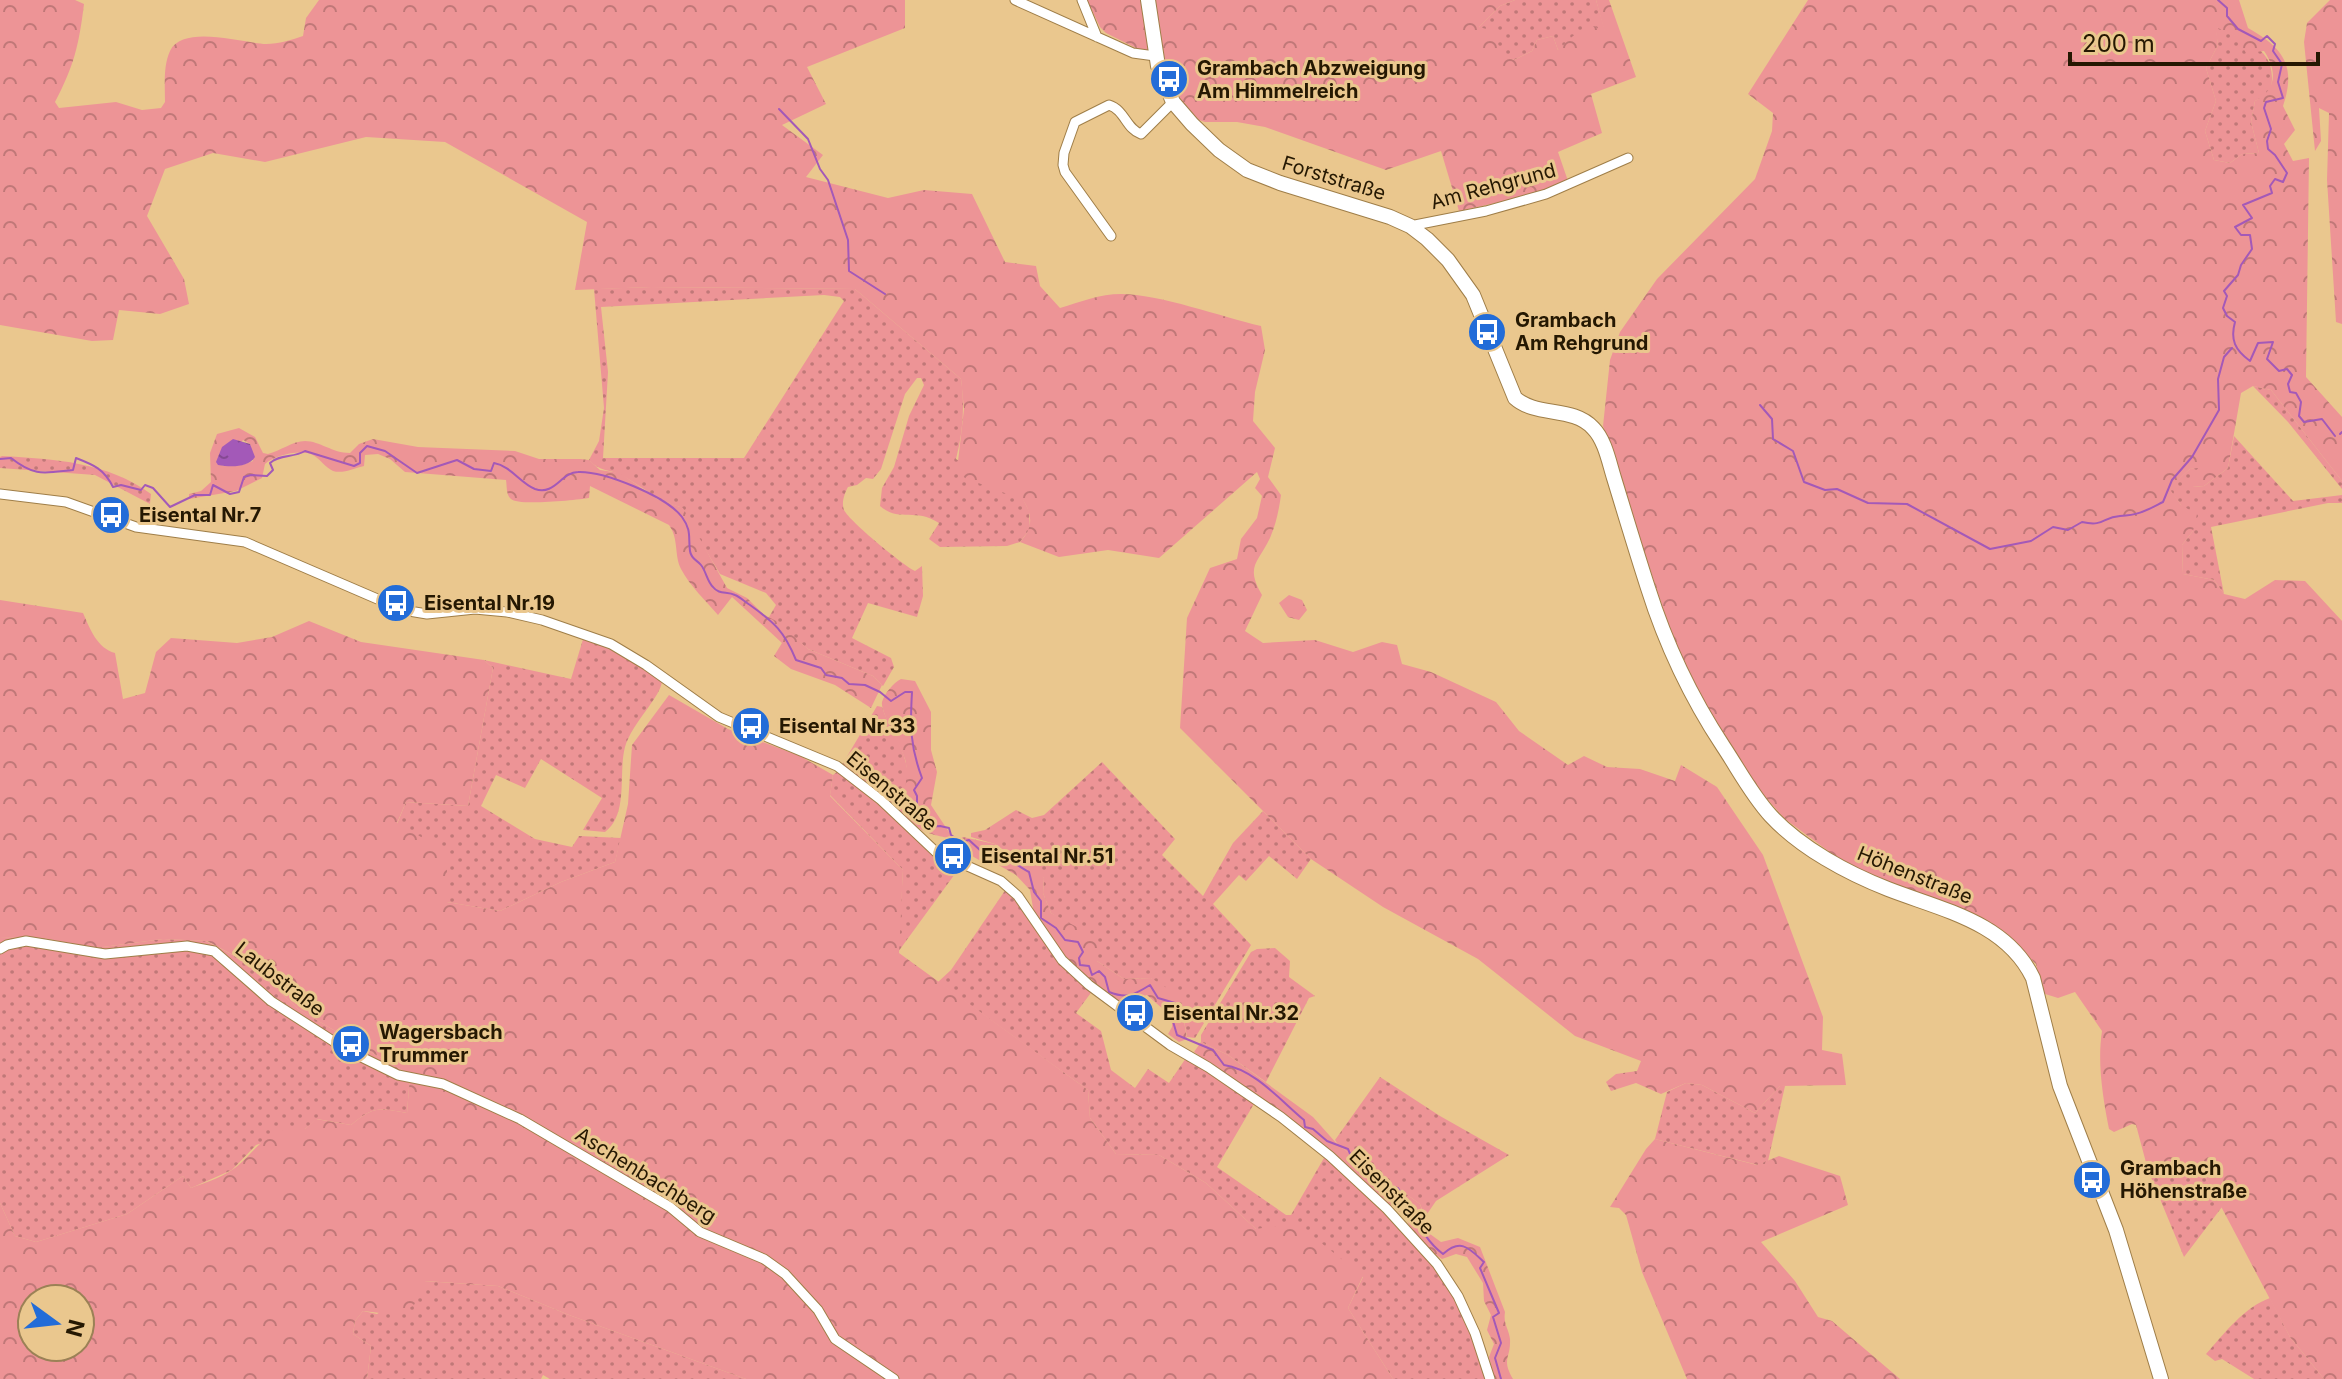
<svg xmlns="http://www.w3.org/2000/svg" width="2342" height="1379" font-family="Inter,sans-serif">
	<defs>
		<pattern id="grass-dots" width="8" height="8" patternUnits="userSpaceOnUse" patternTransform="scale(2)"><rect width="8" height="8" fill="#ed9496"/><path d="M2 2h.1M6 6h.1" fill="none" stroke="#c07878" stroke-width="1.8" stroke-linecap="round"/></pattern>
		<pattern id="forest-crowns" width="20" height="18" patternUnits="userSpaceOnUse" patternTransform="scale(2)"><rect width="20" height="18" fill="#ed9496"/><path d="M2 6a3 3 0 1 1 6 0M12 15a3 3 0 1 1 6 0" fill="none" stroke="#c07878"/></pattern>
		<pattern id="water-ripples" width="26" height="14" patternUnits="userSpaceOnUse" patternTransform="scale(2)"><rect width="26" height="14" fill="#a359b8"/><path d="M2 4q2-2 4 0t4 0M15 11q2-2 4 0t4 0" fill="none" stroke="#854993"/></pattern>
	</defs>
	<rect width="100%" height="100%" fill="#eac78e"/>
	<!-- grass -->
	<path fill="url(#grass-dots)" fill-rule="evenodd" d="M1515,0H1596L1606,34L1558,50L1553,36L1537,40L1532,51L1514,60L1501,55L1479,27L1500,6Z
		M2215,26C2240,39 2272,45 2272,78C2272,92 2268,95 2255,101L2251,122L2259,153L2242,154L2230,163L2214,160L2205,131L2216,101L2206,68L2218,45Z
		M651,287L855,289L961,379C965,406 963,432 956,459L1023,499L1029,511L1030,529L1020,542L1007,546L940,547L929,539L939,523C914,507 900,523 880,506L882,488L894,467L909,416L924,385L921,378H917L905,394L881,469L873,479L866,478L857,485L848,487C845,492 841,503 844,510C850,522 903,565 915,571L922,566L923,596L917,617L868,603L852,638L891,658L894,667L883,686L873,676L808,649L769,617L776,605L766,593L720,574L680,507C658,501 643,487 623,476C611,469 599,472 589,460L599,441L604,408L594,289ZM824,295L840,297L844,301L744,458H603L608,372L601,307Z
		M2253,386L2271,390L2342,481V489L2288,422Z
		M2234,436L2293,501L2342,495V503H2328L2211,527L2224,594L2214,580L2183,574L2182,545L2193,531L2181,505L2168,488L2190,469L2199,467L2193,487L2204,486L2228,468Z
		M2,456C55,459 107,462 151,494L150,504L95,475L0,468V457Z
		M584,636L611,647L662,681C661,697 632,723 625,747C618,773 629,814 605,832L583,830L602,798L541,759L525,788L496,775L481,806L535,839L572,847L579,836L621,838L615,862L561,882L500,911L447,902L397,824L406,802L468,806L493,668L484,660L571,679Z
		M877,706L882,707C889,728 903,745 907,768C911,787 900,796 910,819L908,822L842,765Z
		M1102,762L1175,839L1162,855L1203,896L1233,843L1263,811L1311,859L1297,879L1269,856L1246,881L1239,875L1213,904L1251,945L1195,1038L1187,1037L1182,1009L1151,978L1124,979L1097,961L1060,919L1051,913L1043,893L1044,878L995,844L971,837V833L985,830L1016,810L1032,818L1044,815Z
		M838,771L862,787L935,856L960,867L898,952L903,870L830,795L833,775Z
		M1006,889L1010,890L1093,990L1076,1013L1101,1031L1111,1070L1135,1088L1148,1069L1169,1083L1186,1058L1255,1102L1217,1167L1286,1215H1291L1324,1158L1332,1161C1376,1203 1426,1245 1456,1298C1471,1324 1479,1352 1488,1379H1393L1348,1308L1363,1277L1256,1229L1206,1183L1159,1155L1116,1154L1090,1118L1088,1090L938,982L951,970Z
		M0,937L43,938L95,948L163,939L206,941L250,964L298,1009L410,1075L407,1113C378,1108 374,1106 351,1125L317,1119L305,1129L256,1145L232,1170L191,1188L183,1176L127,1214L36,1242L15,1236L0,1203Z
		M1275,948L1290,961L1289,977L1315,996L1309,998L1266,1082L1228,1055L1201,1042V1035L1251,952L1257,949Z
		M1380,1077L1440,1116L1509,1155L1436,1201L1425,1217L1420,1204L1338,1145L1335,1140Z
		M1686,1083L1702,1085L1755,1113L1780,1086H1785L1768,1161L1758,1165L1655,1139L1667,1092Z
		M2148,1170L2206,1178L2222,1207L2184,1257Z
		M424,1281L498,1286L569,1315L746,1379H550L543,1375L541,1379H367L371,1346L353,1334L355,1321L363,1311L377,1314Z
		M2270,1298L2290,1337L2324,1379H2254L2222,1359L2215,1361L2206,1354C2224,1334 2244,1307 2270,1298Z"/>
	<!-- forest -->
	<path fill="url(#forest-crowns)" fill-rule="evenodd" d="M0,0H75L84,4C79,45 74,66 55,102L59,108L116,102L142,110L161,108L165,102C165,86 163,66 170,51C183,24 242,43 266,44C279,44 291,40 303,36L306,18L319,0H905V28L807,67L826,104L782,125L823,155L806,177L888,198L924,190L972,194L1005,262L1036,266L1040,286L1060,308C1080,302 1100,294 1121,294C1159,294 1222,317 1261,326L1265,350L1255,392L1253,421L1275,448L1268,477L1281,495C1279,510 1276,524 1270,538C1258,563 1245,566 1262,595L1245,631L1263,643L1315,640L1353,652L1382,642L1397,645L1402,664L1431,672L1496,702L1519,731L1568,765L1584,756L1607,767L1640,769L1675,781L1681,765L1717,787L1763,855L1823,1017L1822,1050L1842,1054L1846,1085L1780,1086L1755,1113L1702,1085L1686,1083L1661,1094L1636,1083L1611,1091L1606,1082L1616,1074L1637,1071L1641,1061L1575,1036L1478,959L1383,907L1311,859L1180,728L1187,618L1210,568L1237,559L1241,539L1257,518L1262,496L1255,488L1260,479L1257,472L1159,558L1108,550L1059,557L1020,542C1033,528 1033,516 1023,500L965,478L957,470L964,409L961,379L855,289L651,287L575,290L587,222L445,142L366,137L265,162L213,153L165,169L147,216L184,279L189,304L160,314L119,310L113,340L92,341L0,325Z
		M1087,0H1515L1500,6L1479,27L1494,31L1501,54L1514,60L1532,51L1537,40L1553,36L1558,50L1573,36L1594,26L1605,33L1596,0H1609L1636,77L1591,94L1602,133L1558,152L1568,181L1527,196L1459,211L1441,151L1386,170L1265,127L1237,122H1205L1190,117L1165,70L1152,56L1106,33L1100,27Z
		M1808,0H2239L2248,28C2282,47 2297,65 2283,106L2295,130L2284,144L2293,161L2309,158L2306,377L2342,417V481L2271,390L2253,386L2241,393L2228,468L2204,486L2192,487L2198,468L2190,469L2169,488L2181,505L2197,514L2193,531L2182,545L2183,574L2214,580L2224,594L2245,599L2275,580L2305,581L2342,621V1379H2324L2290,1337L2206,1178L2148,1170L2136,1125L2132,1124L2114,1132L2109,1129C2103,1098 2097,1063 2102,1031L2075,992L2058,998L2042,993L2036,964L2006,935L1887,883L1835,856L1785,819L1753,783L1711,715L1674,642L1603,426L1610,360L1620,332L1657,279L1755,179L1772,131L1773,113L1748,94ZM2216,27L2237,37L2246,53L2264,51C2277,70 2277,90 2255,101L2251,122L2259,153L2242,154L2230,163L2214,160L2205,131L2216,101L2206,68L2218,45Z
		M2330,0H2342V324L2336,322L2327,180L2329,113L2319,108L2321,141L2315,151L2304,42L2307,23Z
		M239,428L255,437L263,453L268,454C280,451 293,441 305,441C320,441 332,453 350,453L359,444L373,439L418,447L515,451L539,459H581L589,460L600,470L620,473L657,499L683,508L727,588L747,598L763,614L776,621L808,649L873,676L882,685L871,708L835,685L791,669L774,656L782,643L732,597L718,615C706,601 690,586 681,569C674,555 679,539 669,525L590,486L589,498C577,500 517,506 511,499C506,495 507,486 506,480L405,472L390,459L378,454L365,455L364,466C355,468 343,474 333,471C326,468 320,459 313,455C301,449 275,455 265,464L262,478L236,491L189,499V494L201,491L211,482L210,453L217,434ZM243,440L250,444L253,461L242,465L222,466Z
		M1289,595L1302,600L1307,610L1299,620L1288,617L1279,603Z
		M0,600L83,613C90,629 97,648 115,653L123,699L145,693L156,652L171,638L237,643L272,637L309,621L361,642L484,660L493,668L468,806L406,802L397,823L447,852V902L500,911L561,882L615,862L628,804L632,745L669,695L728,729L800,756L833,775L830,796L903,870L899,953L1088,1090L1090,1118L1116,1154L1159,1155L1206,1183L1256,1229L1296,1223L1363,1276L1348,1308L1393,1379H746L569,1315L498,1286L425,1281L414,1305L397,1315L363,1311L355,1321L353,1334L371,1346L367,1379H0V1203L15,1236L36,1242L127,1214L183,1176L191,1188C204,1183 220,1178 232,1170C258,1152 265,1124 305,1129L316,1119L351,1125C374,1106 378,1108 407,1113L410,1075L298,1009L250,964L207,941L163,939L95,948L43,938L0,937ZM32,1299H80V1347H32Z
		M901,679L915,681L931,712V750L937,772L931,805L951,835L948,838C934,835 918,832 910,819C898,800 911,779 905,759C901,746 880,711 882,702C885,693 893,683 901,679Z
		M963,837L995,844L1002,851L1024,855L1044,878L1043,893L1051,913L1097,938V961L1124,979L1151,978L1175,993L1182,1009L1187,1039L1179,1042L1168,1034L1172,1027V1017L1147,995L1121,1003L1083,976L1057,949L1034,914L1030,890L1016,875L995,863L979,860L965,852L956,855L950,849L953,843Z
		M1201,1042L1228,1055L1313,1117L1338,1145L1420,1204L1430,1234L1441,1242L1458,1238L1480,1247L1505,1312C1503,1324 1509,1329 1510,1339C1511,1359 1501,1358 1513,1379H1494L1489,1357L1494,1344L1487,1330L1491,1315L1484,1301L1483,1283L1467,1257L1456,1254L1442,1259L1429,1250L1411,1230L1405,1215L1392,1207L1334,1154L1194,1052Z
		M1655,1139L1757,1165L1779,1156L1840,1176L1848,1205L1761,1242L1795,1281L1818,1317L1832,1321L1900,1379H1687L1642,1272L1626,1215L1619,1208L1610,1207L1646,1149Z"/>
	<!-- water -->
	<path fill="url(#water-ripples)" d="M233,439L250,444L255,457C248,468 230,467 218,465L216,462L222,447Z"/>
	<g fill="none" stroke-linecap="round" stroke-linejoin="round">
		<!-- stream -->
		<path stroke="#a359b8" stroke-width="2" d="M2218,0L2227,8V16L2238,29L2261,41L2267,36L2275,44L2273,51L2282,64L2278,82L2283,98L2266,102L2264,108L2271,129L2267,141L2268,149L2275,155L2287,173L2283,182L2275,179L2270,186L2272,193L2243,205L2252,218L2235,227L2241,235H2250L2252,249L2241,265L2238,275L2224,291L2227,296L2223,308L2227,316L2235,322C2230,340 2235,350 2250,361L2258,343L2273,342L2267,359L2279,371L2287,369L2292,375L2288,384L2290,392L2296,393L2301,402L2299,416L2304,422L2322,419L2335,436
			M779,109L808,139L820,169L828,180L848,240L849,271L885,294
			M1760,405L1772,419L1773,439L1793,451L1804,482L1825,490L1837,489L1868,503L1907,504L1990,549L2031,541L2053,527L2068,530L2082,522C2105,527 2102,517 2120,516C2139,515 2145,511 2163,502L2172,480L2192,457L2219,410L2218,379L2224,357L2232,348
			M2340,434L2342,432
			M0,459L11,458C35,477 44,473 73,470L76,458C94,465 104,469 113,487L121,485L141,490L145,485L153,488L170,507L195,495H210L213,485L230,494L239,492L244,477L251,475L267,476L273,470L270,463C280,454 293,458 305,451L354,466L360,463V453L367,446L385,451L417,473L457,460L474,469L491,471L494,463C511,466 520,483 535,489C555,496 561,472 578,472C604,471 666,496 682,517C692,531 688,537 690,551C691,559 697,560 701,565C706,571 707,581 713,587C719,595 727,591 735,595C740,597 745,602 750,605C775,623 784,631 796,660L821,668L826,675L842,678L849,684L865,685L880,692L891,701L905,692H912C910,726 910,746 922,778L914,790L917,796V812H924L926,827L940,826L949,828L951,835L961,842L969,840L981,851C1003,851 1012,863 1029,872L1034,892L1041,901V918L1056,928L1065,940L1078,942L1083,952L1079,958L1080,965L1089,966L1092,975L1099,971L1105,977L1109,992C1127,999 1134,995 1150,985L1158,998L1175,1003L1172,1018L1177,1035L1213,1050L1224,1065C1254,1069 1281,1101 1304,1120L1305,1127L1313,1129L1327,1141L1348,1149L1351,1156L1387,1189L1398,1188C1413,1210 1421,1238 1443,1254C1461,1238 1469,1248 1484,1262L1480,1268L1499,1313L1493,1317L1501,1343L1495,1358L1501,1379"/>
		<defs>
			<path id="street" d="M1015,0L1133,53L1155,56
				M1082,0L1097,37
				M1410,226L1486,211L1546,194L1628,158
				M1111,236L1065,172L1063,165L1064,153L1075,122L1109,105C1125,110 1126,129 1141,134L1173,102
				M0,494L66,502L136,527L245,542L403,610L427,614L475,609L507,612L542,620L611,644L646,665L719,717L837,766L881,800L936,852L1001,881L1018,896L1062,960L1089,985L1170,1045L1208,1067L1281,1117L1330,1156L1387,1209L1437,1264L1458,1296L1475,1333L1490,1379
				M0,949L7,945L26,941L105,954L187,946L214,951L271,1001L347,1050L398,1075L443,1084L520,1119L670,1207L700,1232L764,1259L785,1274L818,1310L835,1339L894,1379"/>
			<path id="secondary" d="M1148,0L1158,66L1173,102L1192,124L1219,150L1247,170L1280,183L1390,217L1410,226L1427,239L1448,260L1473,295L1515,398C1536,417 1573,406 1593,428C1605,440 1609,462 1614,478C1625,514 1636,551 1648,588C1666,645 1690,696 1723,746C1739,770 1751,794 1771,816C1801,848 1847,873 1888,889C1942,910 2006,922 2033,978L2060,1086L2116,1230L2161,1379"/>
		</defs>
		<!-- street casing -->
		<use href="#street" stroke="#9f7e48" stroke-width="11"/>
		<!-- secondary casing -->
		<use href="#secondary" stroke="#9f7e48" stroke-width="16"/>
		<!-- street -->
		<use href="#street" stroke="#fff" stroke-width="9"/>
		<!-- secondary -->
		<use href="#secondary" stroke="#fff" stroke-width="14"/>
	</g>
	<!-- icons -->
	<defs>
		<symbol id="bus-disc" viewBox="-11 -11 22 22"><circle r="9.5" fill="#226cd8" stroke="#eac78e"/><path d="M-5-6H5V4H4V6H2V4H-2V6H-4V4H-5ZM-3.5-4V0h7V-4ZM-3.5 1.2v1.5H-2V1.2ZM2 1.2v1.5H3.5V1.2Z" fill="#fff"/></symbol>
	</defs>
	<g fill-rule="evenodd">
		<use href="#bus-disc" x="1147" y="57" width="44" height="44"/>
		<use href="#bus-disc" x="1465" y="310" width="44" height="44"/>
		<use href="#bus-disc" x="89" y="493" width="44" height="44"/>
		<use href="#bus-disc" x="374" y="581" width="44" height="44"/>
		<use href="#bus-disc" x="729" y="704" width="44" height="44"/>
		<use href="#bus-disc" x="931" y="834" width="44" height="44"/>
		<use href="#bus-disc" x="1113" y="991" width="44" height="44"/>
		<use href="#bus-disc" x="329" y="1022" width="44" height="44"/>
		<use href="#bus-disc" x="2070" y="1158" width="44" height="44"/>
	</g>
	<g text-anchor="middle" dominant-baseline="central" stroke-width="6" stroke-linejoin="round" paint-order="stroke">
		<!-- poi labels -->
		<g font-size="20" font-weight="bold" fill="#251802" stroke="#eac78e" text-anchor="start">
			<text x="1197" y="68">Grambach Abzweigung<tspan x="1197" dy="23">Am Himmelreich</tspan></text>
			<text x="1515" y="320">Grambach<tspan x="1515" dy="23">Am Rehgrund</tspan></text>
			<text x="139" y="515">Eisental Nr.7</text>
			<text x="424" y="603">Eisental Nr.19</text>
			<text x="779" y="726">Eisental Nr.33</text>
			<text x="981" y="856">Eisental Nr.51</text>
			<text x="1163" y="1013">Eisental Nr.32</text>
			<text x="379" y="1032">Wagersbach<tspan x="379" dy="23">Trummer</tspan></text>
			<text x="2120" y="1168">Grambach<tspan x="2120" dy="23">Höhenstraße</tspan></text>
		</g>
		<!-- street labels -->
		<g font-size="20" fill="#251802" stroke="#eac78e">
			<text transform="translate(1334 178) rotate(17)">Forststraße</text>
			<text transform="translate(1493 186) rotate(-15)">Am Rehgrund</text>
			<text transform="translate(892 791) rotate(40)">Eisenstraße</text>
			<text transform="translate(1915 875) rotate(22)">Höhenstraße</text>
			<text transform="translate(280 979) rotate(38)">Laubstraße</text>
			<text transform="translate(646 1175) rotate(32)">Aschenbachberg</text>
			<text transform="translate(1392 1192) rotate(45)">Eisenstraße</text>
		</g>
	</g>
	<!-- north arrow -->
	<g transform="translate(56 1323) rotate(105)"><circle r="38" fill="#eac78e" stroke="#9b8156" stroke-width="2"/>
	<path d="M0-6L14 30L0 20L-14 30Z" fill="#226cd8"/>
	<text y="-12" font-size="22" font-weight="bold" text-anchor="middle" fill="#251802">N</text>
	</g>
	<!-- scale -->
	<path d="M2070 52v12h248v-12" fill="none" stroke="#251802" stroke-width="4"/>
	<text x="2082" y="52" font-size="24" fill="#251802" stroke="#eac78e" stroke-width="6" paint-order="stroke">200 m</text>
</svg>
